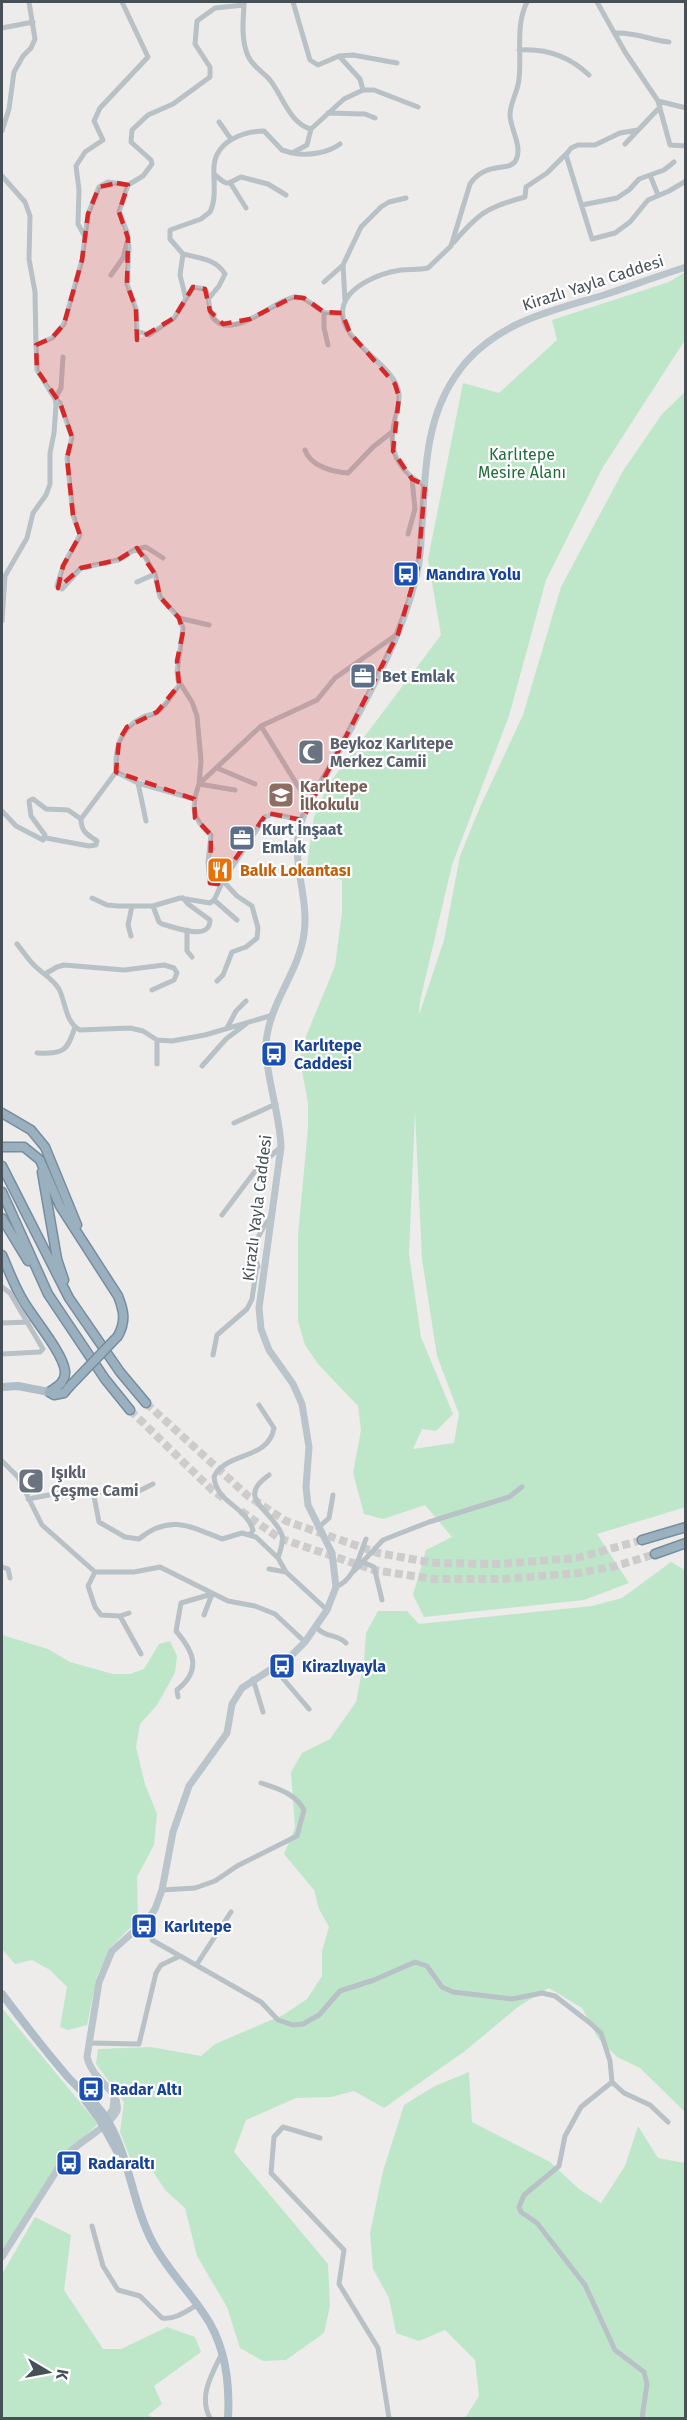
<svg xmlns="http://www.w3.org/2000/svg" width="687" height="2420" font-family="'Fira Sans',sans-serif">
	<rect width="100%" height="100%" fill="#eeebeb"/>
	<!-- green -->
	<path fill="#bee7c9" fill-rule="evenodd" d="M685,272V340L603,467L546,580L509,716L452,865L420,1001L419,1015L444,940L460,856L480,807L523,715L561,587L623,471L662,414L685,392L686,1507L597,1534L629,1583L584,1600L424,1617L413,1595L426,1550L452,1537L425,1505L383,1519L364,1514L353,1473L361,1430L358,1406L318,1364L305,1345L298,1321V1236L308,1127V1103L300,1060L304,1041L335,966L342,912V880L319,872L307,865L314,817L328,785L441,635L428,559L463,383L499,393L557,340L552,320L669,282ZM415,1112L422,1259L437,1356L459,1414L454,1443L413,1449L422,1429L436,1431L453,1414L421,1337L409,1254Z
		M671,1562L685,1570V2112L640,2068L617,2057L598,2038L582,2008L549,1988L519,2006L465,2051L384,2108L354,2091L331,2097L296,2098L246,2120L234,2152L328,2264L330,2306L324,2333L286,2360L263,2361L240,2348L227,2307L197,2256L185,2208L165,2190L150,2167L132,2163L120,2132L124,2102L96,2064L98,2049L151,2047L201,2056L215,2044L283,2015L307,1999L322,1976V1951L329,1927L319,1909L314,1890L284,1854L295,1828L291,1772L302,1753L330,1739L356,1702L364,1661L366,1633L378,1611H407L419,1624L592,1606L622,1598Z
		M2,1635L48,1649L70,1662L113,1674H130L144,1669L159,1644L170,1641L177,1656L175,1673L157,1705L140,1724L136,1747L145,1784L157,1814L154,1845L137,1877L138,1920L111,1947L97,1976L87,2025L68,2030L60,2027L67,1987L50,1970L32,1960L15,1964L2,1949Z
		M2,2008L98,2124L63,2156L2,2255Z
		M469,2072L472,2122L550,2162L579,2189L601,2203L625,2166L638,2126L658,2158L685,2163V2418H465L479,2396L475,2360L445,2330L419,2341L396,2333L389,2298L373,2269L370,2233L383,2171L404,2105L435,2086Z
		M35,2217L71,2235L64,2290L103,2349H121L167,2327L195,2337L201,2352L154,2386L162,2404L148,2415L154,2418H2V2274Z"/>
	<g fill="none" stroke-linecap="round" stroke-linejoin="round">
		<!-- trunk-tunnel -->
		<path stroke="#cccccd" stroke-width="8" stroke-dasharray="8 4" stroke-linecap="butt" d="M146,1403L248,1496L286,1521L378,1553L434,1563L500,1564L577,1558L642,1540
			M130,1410L211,1489L226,1500
			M241,1511L279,1538L374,1570L433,1579H503L579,1573L616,1566L655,1554"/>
		<defs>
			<path id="trunk" d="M2,1113L31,1130L45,1147L77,1225
				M2,1147H24L40,1160L60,1206L118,1296C124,1311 126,1321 118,1336
				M2,1166L69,1298L120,1372L146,1403
				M42,1172L57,1259L64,1280
				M2,1192L48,1294L105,1379L130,1410
				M2,1218L28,1261
				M2,1255C9,1271 15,1288 24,1302C34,1319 63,1353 65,1371C66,1382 57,1387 49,1392
				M49,1392L54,1395L64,1393L69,1387
				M642,1540L686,1527
				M655,1554L686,1543"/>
		</defs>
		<!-- trunk casing -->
		<use href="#trunk" stroke="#748ea0" stroke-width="11"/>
		<!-- minor -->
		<path stroke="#b8c1c6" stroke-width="5" d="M244,2V5L215,8L197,21L195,44L210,67V77L173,104L148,115L132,130L131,142L151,160L152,164L143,176L128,185L119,212L127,232L129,248L127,284L136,309L137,331L149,335L174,318L193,287L205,289C212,298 206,310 214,319C234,341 275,299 295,297C307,296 314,308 324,312C329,314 337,313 342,313
			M293,2L310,60L318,65L339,56L360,79L363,90L344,99L311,129
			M597,2L625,52L658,101L686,108
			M244,5C243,22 241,39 248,56C253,67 262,71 270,80C282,95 290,124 311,129
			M2,28L33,22
			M616,33C635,32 650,40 669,42
			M519,50C547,48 569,56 589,75
			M339,56L353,55L397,63
			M363,90H374L418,107
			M658,101L670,145L686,146
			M328,113L365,114L375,118
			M219,122L231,139
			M638,130L620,133L595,145H578L571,148L566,155L592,239L615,233L630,222L648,200L669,191L686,181
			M2,131L9,109L14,72L23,56L31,48L35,39L29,2
			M625,144L660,107
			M293,153C308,156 328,153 340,144
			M215,175C229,187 226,184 241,177L268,184L286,195
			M650,175L658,195
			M2,176L25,202L30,216L29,259L35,292L36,345
			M231,184L246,208
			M582,205L617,198L629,190L639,179L664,170L674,162
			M84,235L78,224L79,190L76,166L85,152L103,140L94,121L100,108L148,57L122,2
			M454,242C479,213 487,207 525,197L526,187L547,173L567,153
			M183,254C199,258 216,259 225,274L219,286L210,297
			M111,275L123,258L127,242
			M324,282L343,265
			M186,299L180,275L183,254L170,239V230L201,219L210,212C217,198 213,181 214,166C216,141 244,131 264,131L282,150L292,153L307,145L311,129
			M345,300L343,265L361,227L381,207L389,202L406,198
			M324,312V328L328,345
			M63,357L61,388L55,399L60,403L72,437L67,458L73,515L80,535L63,566L57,586L62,589L81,568L118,560L136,549L145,557L155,574L160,597L179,618L183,628L177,672L178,680L192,702L197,716L201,761L199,784L261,726L317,700L335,678L396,635
			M305,450C310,466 333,472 348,473L373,447L392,432
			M425,485C403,475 389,454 393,430C394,418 400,406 399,394C396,363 337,342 343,308C347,286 380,273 401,270C410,269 419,270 428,268L451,246L470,184C486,160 510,173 516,160C523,147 510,128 510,115C510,102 518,92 519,79C522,53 515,26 527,2
			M408,534L415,509L412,479
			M136,549L146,547L163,558
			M137,582L155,574
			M179,618L209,625
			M2,621L5,576L27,538L33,513L46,495L50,484V453L54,433L56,405L55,399L37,370L36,345L52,338L64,324L82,260L88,214L99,187L108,182L128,185
			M261,726L309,804
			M217,768L255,784
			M116,772C115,748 119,729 143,717C147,715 152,715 156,713C166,706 173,693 180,684
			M116,772L138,783L194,799
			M138,783L146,821
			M2,811L16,826L43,840L45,835L31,816L29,801L33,799L46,809L68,810L81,819L116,772
			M46,838L89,846L96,845L97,841C88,835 81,832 81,819
			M92,898L107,905L118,906H153L180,898L210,903L214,900L223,881L265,817L273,814L302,820
			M214,900L237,920
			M153,906L159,922L162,924C174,927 210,942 210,920L188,904L183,898
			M187,930V951L192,957
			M131,936L128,925L132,906
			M17,944C23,951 28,960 35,966C43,974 53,979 59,989C66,1003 65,1022 80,1030L130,1028L143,1031L157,1040L172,1041L205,1035L273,1015
			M45,974L57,967L64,965L124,970L164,965L174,968L177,973L174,980L152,990
			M217,981L223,975L232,952L246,947L257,938L258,928L252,906L237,896L223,881L218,884L210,883L208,862L211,835C191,818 191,807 199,784L235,790
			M227,1028L236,1011L246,1001
			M157,1040V1064
			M37,1053C63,1054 67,1052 75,1027
			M202,1066L226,1039L246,1024
			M234,1123L276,1104
			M222,1215L259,1166L281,1147
			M258,1267C251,1247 258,1234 270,1218
			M2,1287L10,1293L43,1349L40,1352L2,1354
			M2,1323L28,1322
			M213,1355L217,1335L247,1309L252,1299L257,1265
			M2,1461L18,1477L42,1525L95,1572H134L160,1567L228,1601L255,1606L275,1614L305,1642
			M269,1475C234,1499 273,1510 282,1535C284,1542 280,1551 278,1558
			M93,1491L129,1496L153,1484
			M28,1499L70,1491H93L99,1522L125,1537L139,1539C169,1514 190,1526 222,1539L242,1533L256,1537L278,1558L286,1572L327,1610
			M318,1528L329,1518L333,1495
			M250,1535L253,1530C245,1505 217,1504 214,1477C226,1451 268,1461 274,1428L259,1405
			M363,1562L374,1567L382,1600
			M2,1567L8,1569L10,1578
			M269,1569L286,1572
			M354,1571L383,1540L429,1522L509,1497L522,1487
			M95,1572L88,1586L95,1607L101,1615L120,1616L129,1613
			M336,1587C355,1579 359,1556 366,1539
			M204,1615L212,1594
			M120,1616L141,1654
			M316,1627C327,1639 336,1633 346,1643
			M274,1668L309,1709
			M253,1679L263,1712
			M178,1697L177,1690C202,1670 194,1652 176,1631L181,1603L212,1594
			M162,1890L195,1888L215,1881L237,1866L297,1836L304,1810C295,1793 278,1789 261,1783
			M149,1918L153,1924L152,1940L261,2002L278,2020L293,2025L303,2024L319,2015L340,1991L374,1980L415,1962L427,1966L442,1987L453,1992L512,1999L542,1993L555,1996L590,2023L601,2033L610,2061L612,2082L624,2093L650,2105L668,2122
			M197,1964L231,1912
			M89,2043L139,2044L156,1973L161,1965L178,1957
			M612,2082L581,2107L565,2136L559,2166L524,2195L519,2207L521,2212L537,2223L585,2285L615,2350L644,2372L647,2384L642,2418
			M320,2138L283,2127L274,2137L271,2173L344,2250L339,2284L378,2348L389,2418
			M92,2226L103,2266L118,2290L140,2296L162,2318C175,2320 187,2311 197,2305
			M210,2418C198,2396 212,2374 222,2353"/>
		<!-- secondary -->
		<path stroke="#b9c4cb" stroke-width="7" d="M105,2121L113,2109L114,2099
			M2,2257L66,2156C81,2139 106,2130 117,2111C121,2089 93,2083 87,2057L99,1982L112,1951L149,1918L155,1909L162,1890L173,1832L189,1786L227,1733L232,1704L242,1688L290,1657L305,1642L327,1610L336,1587L332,1553L308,1505L306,1487L309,1447L302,1404L293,1384L269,1350L261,1329L259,1308L281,1147C280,1111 262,1067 267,1035C273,999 299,970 304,934C310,894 287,856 303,817C311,797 324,779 334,760C366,699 404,636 418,568C421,554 421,539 422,525C426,465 425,410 466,362C502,321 554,310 604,295C631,286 658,276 686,267"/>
		<!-- primary -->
		<path stroke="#aebdc7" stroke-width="8" d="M2,1387L18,1386L49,1392
			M2,1994C23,2022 44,2049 67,2076C81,2092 99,2104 109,2123C130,2160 133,2206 153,2243C167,2269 188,2290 204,2314C225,2344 230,2382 228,2418
			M85,2100L100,2120L117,2151"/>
		<!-- trunk -->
		<use href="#trunk" stroke="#9bb0be" stroke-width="8"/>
		<defs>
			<path id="trunk-bridge" d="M69,1387L118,1336"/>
		</defs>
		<!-- trunk-bridge casing -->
		<use href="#trunk-bridge" stroke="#748ea0" stroke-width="11" stroke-linecap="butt"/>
		<!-- trunk-bridge -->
		<use href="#trunk-bridge" stroke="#9bb0be" stroke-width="8"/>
	</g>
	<!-- marked area -->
	<path fill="#d62828" fill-opacity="0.2" stroke="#d62828" stroke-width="4.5" stroke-dasharray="12 8" stroke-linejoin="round" d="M117,183L128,185L119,212L128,238L127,284L136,309L137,340L174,318L193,287L205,289L210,311L223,324L250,319L293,297L304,298L324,312L342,313L350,333L395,384L399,397L393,451L412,479L425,485L418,567L398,634L351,727L302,820L267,813L218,884L210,883L211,835L195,818L194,799L116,772L119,740L127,727L157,712L179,685L177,661L183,632L179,618L160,597L155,574L137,548L118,560L81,568L58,588L63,566L80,535L73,515L67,458L72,437L60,403L37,370L36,345L52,338L64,324L82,260L88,214L99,187Z"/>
	<!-- icons -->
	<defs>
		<symbol id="bus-square" viewBox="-11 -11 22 22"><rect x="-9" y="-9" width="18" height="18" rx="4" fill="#1a4fb4" stroke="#fff"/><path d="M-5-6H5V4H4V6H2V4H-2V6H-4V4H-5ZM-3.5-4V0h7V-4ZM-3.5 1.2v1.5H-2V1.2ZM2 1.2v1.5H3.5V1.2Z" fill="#fff"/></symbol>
		<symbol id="office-square" viewBox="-11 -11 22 22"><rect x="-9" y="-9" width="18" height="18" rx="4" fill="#5c6f8a" stroke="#fff"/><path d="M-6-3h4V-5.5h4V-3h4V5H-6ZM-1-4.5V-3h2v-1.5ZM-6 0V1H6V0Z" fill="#fff"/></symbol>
		<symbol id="mosque-square" viewBox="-11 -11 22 22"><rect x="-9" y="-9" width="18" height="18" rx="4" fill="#6b7280" stroke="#fff"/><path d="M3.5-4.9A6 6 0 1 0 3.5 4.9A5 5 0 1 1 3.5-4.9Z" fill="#fff"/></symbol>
		<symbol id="school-square" viewBox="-11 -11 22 22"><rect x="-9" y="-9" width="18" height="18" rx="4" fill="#8d6e63" stroke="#fff"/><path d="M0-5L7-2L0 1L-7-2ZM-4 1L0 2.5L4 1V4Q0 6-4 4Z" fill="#fff"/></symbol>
		<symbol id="restaurant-square" viewBox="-11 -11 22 22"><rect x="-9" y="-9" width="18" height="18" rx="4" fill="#e8710a" stroke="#fff"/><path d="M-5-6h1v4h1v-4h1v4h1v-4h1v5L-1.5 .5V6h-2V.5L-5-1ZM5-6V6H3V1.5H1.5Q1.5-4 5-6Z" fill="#fff"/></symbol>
	</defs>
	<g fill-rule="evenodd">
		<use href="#bus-square" x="391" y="559" width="30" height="30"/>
		<use href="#office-square" x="348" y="661" width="30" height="30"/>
		<use href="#mosque-square" x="296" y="737" width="30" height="30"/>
		<use href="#school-square" x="266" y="780" width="30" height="30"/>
		<use href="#office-square" x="227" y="823" width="30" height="30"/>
		<use href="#restaurant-square" x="205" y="855" width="30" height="30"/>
		<use href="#bus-square" x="259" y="1039" width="30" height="30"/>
		<use href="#mosque-square" x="16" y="1466" width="30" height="30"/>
		<use href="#bus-square" x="267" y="1651" width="30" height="30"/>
		<use href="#bus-square" x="129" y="1911" width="30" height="30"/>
		<use href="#bus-square" x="76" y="2074" width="30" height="30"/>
		<use href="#bus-square" x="54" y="2148" width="30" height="30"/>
	</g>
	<g text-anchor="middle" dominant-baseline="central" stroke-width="4.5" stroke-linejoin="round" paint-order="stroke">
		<!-- street labels -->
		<g font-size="16" fill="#465056" stroke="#fff">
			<text transform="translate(593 283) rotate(-18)">Kirazlı Yayla Caddesi</text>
			<text transform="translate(257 1208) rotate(-83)">Kirazlı Yayla Caddesi</text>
		</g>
		<!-- park labels -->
		<g font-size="16" fill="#216d3e" stroke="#fff">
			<text x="522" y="454">Karlıtepe<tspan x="522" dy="18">Mesire Alanı</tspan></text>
		</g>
		<!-- transit labels -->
		<g font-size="16" font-weight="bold" fill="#164399" stroke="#fff" text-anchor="start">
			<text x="426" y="574">Mandıra Yolu</text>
			<text x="294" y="1045">Karlıtepe<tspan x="294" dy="18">Caddesi</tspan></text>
			<text x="302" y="1666">Kirazlıyayla</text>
			<text x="164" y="1926">Karlıtepe</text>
			<text x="110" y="2089">Radar Altı</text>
			<text x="88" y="2163">Radaraltı</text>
		</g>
		<!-- service labels -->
		<g font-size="16" font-weight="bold" fill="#4e5e75" stroke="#fff" text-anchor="start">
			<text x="382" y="676">Bet Emlak</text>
			<text x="262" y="829">Kurt İnşaat<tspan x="262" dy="18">Emlak</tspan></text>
		</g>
		<!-- worship labels -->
		<g font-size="16" font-weight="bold" fill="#5b616d" stroke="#fff" text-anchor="start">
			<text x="330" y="743">Beykoz Karlıtepe<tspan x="330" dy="18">Merkez Camii</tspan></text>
			<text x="51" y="1472">Işıklı<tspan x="51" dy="18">Çeşme Cami</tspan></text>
		</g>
		<!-- education labels -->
		<g font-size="16" font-weight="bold" fill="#785e54" stroke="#fff" text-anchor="start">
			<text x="300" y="786">Karlıtepe<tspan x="300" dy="18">İlkokulu</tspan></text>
		</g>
		<!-- food labels -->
		<g font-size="16" font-weight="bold" fill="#c56008" stroke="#fff" text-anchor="start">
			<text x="240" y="870">Balık Lokantası</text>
		</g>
	</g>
	<!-- border -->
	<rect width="687" height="2420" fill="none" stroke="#465056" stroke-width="6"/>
	<!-- north arrow -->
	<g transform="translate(48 2372) rotate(100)" stroke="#ffffff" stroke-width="4.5" paint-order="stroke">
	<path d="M0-4.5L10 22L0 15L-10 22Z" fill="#465056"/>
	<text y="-9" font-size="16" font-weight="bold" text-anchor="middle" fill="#465056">K</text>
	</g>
</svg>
